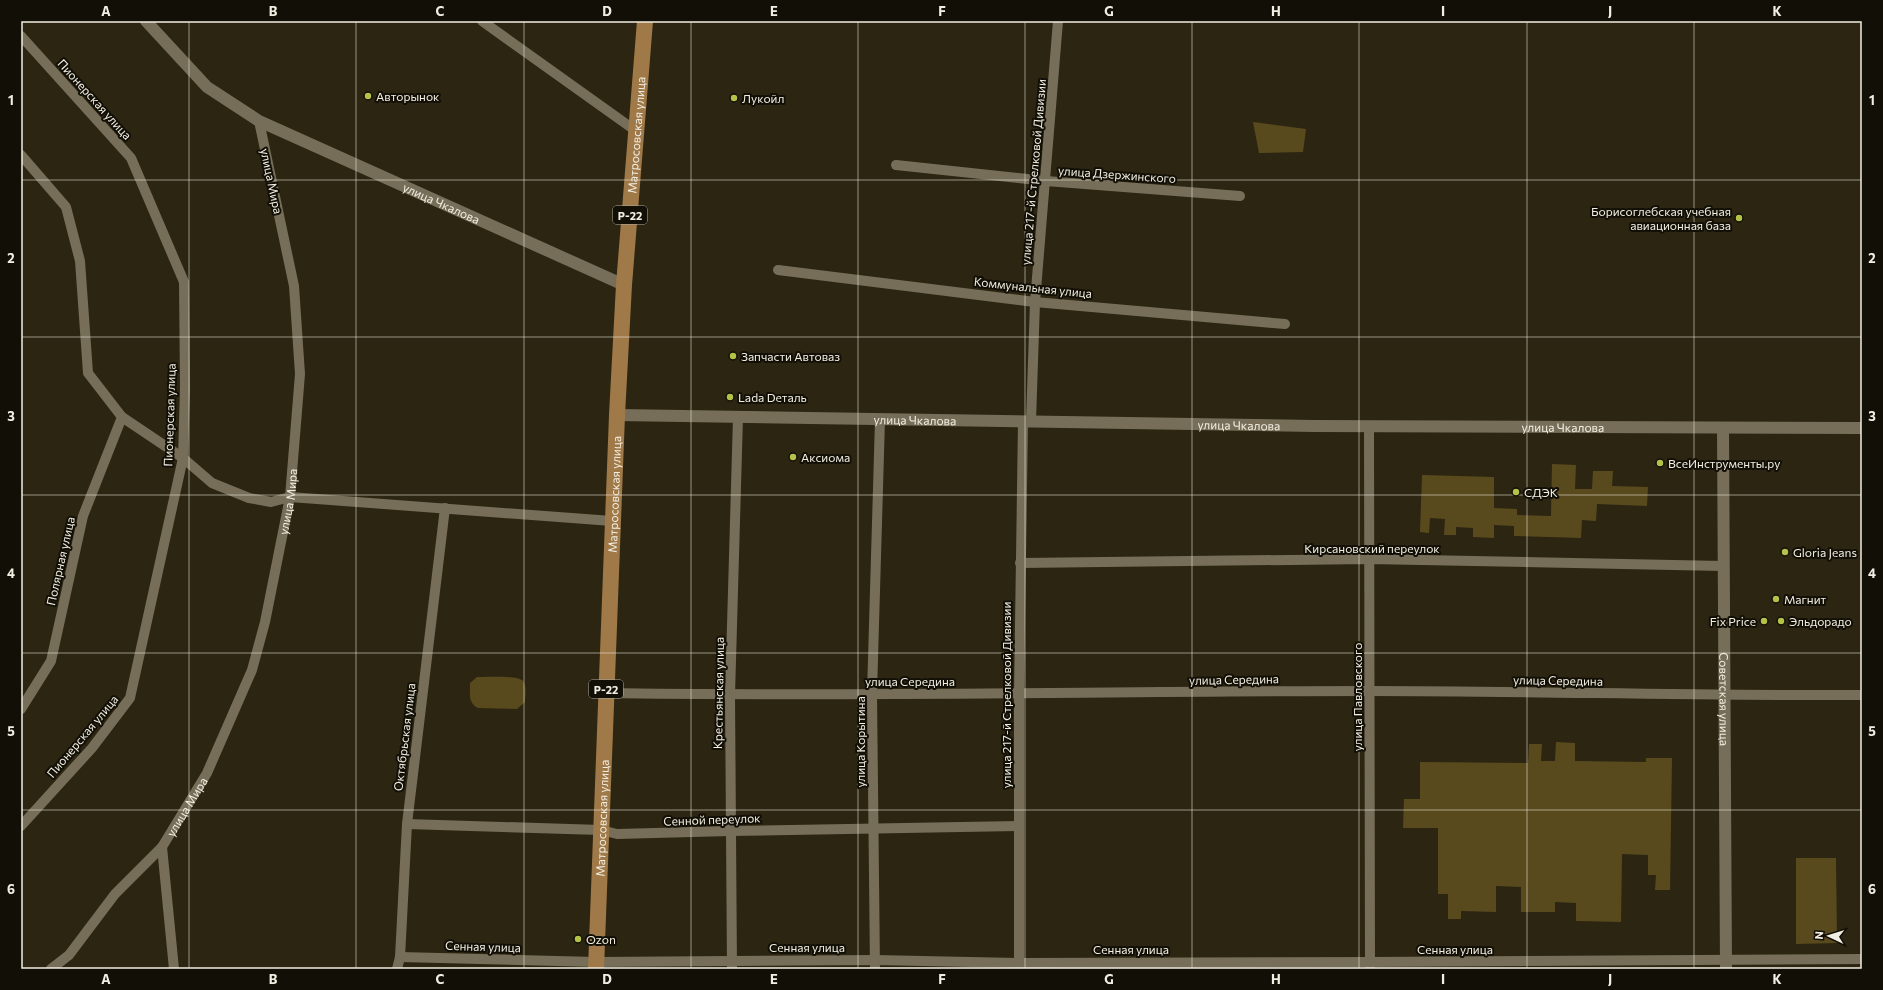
<svg xmlns="http://www.w3.org/2000/svg" width="1883" height="990" font-family="Commissioner,sans-serif">
	<rect width="100%" height="100%" fill="#2c2511"/>
	<!-- green -->
	<path fill="#594a1e" d="M1253,122L1306,129L1303,152L1259,153Z
		M1552,464L1576,465L1575,489H1592L1593,471H1613L1612,486L1648,487L1647,506L1597,504L1596,521L1582,520L1581,538L1514,536V526L1494,525V538L1473,537V528L1456,527V535H1444L1445,519L1430,518L1429,533L1420,532L1422,475L1494,477V508L1517,509V515L1551,516Z
		M477,677C486,677 517,675 523,681C527,686 525,696 525,702L517,709L478,708C468,703 470,694 470,683Z
		M1556,742L1575,743V761L1646,762V758H1672L1670,890H1655L1656,875H1648V855L1622,854L1621,922L1576,921V903L1555,902V912H1521V887L1496,886V912L1461,911V919H1448V894H1438V828H1403L1404,799H1420V762L1528,763L1529,744H1542L1541,761H1555Z
		M1796,858H1836L1837,943L1796,944Z"/>
	<g fill="none" stroke-linecap="round" stroke-linejoin="round">
		<!-- minor -->
		<g stroke="#766e58" stroke-width="10">
			<path d="M482,21L636,131"/>
			<path d="M21,36L131,158L184,282L185,388L183,458L130,698L92,748L21,826"/>
			<path d="M21,155L66,207L80,261L88,373L122,417L183,458L212,483L249,498L271,502L290,497L612,521"/>
			<path d="M896,165L1046,181L1240,196"/>
			<path d="M778,270L1035,302L1285,324"/>
			<path d="M1031,421L1035,302L1058,21"/>
			<path d="M1369,426L1370,969"/>
			<path d="M1020,563L1369,559L1723,566"/>
			<path d="M606,693C861,697 1115,691 1370,691C1534,691 1698,696 1862,695"/>
			<path d="M21,709L51,661L83,516L122,417"/>
			<path d="M407,824L601,830L617,834L730,831L1019,826"/>
			<path d="M162,847L174,969"/>
			<path d="M400,957L596,962L875,960L1019,963L1370,962L1862,959"/>
			<path id="s1" d="M51,969L69,955L115,894L162,847L207,773L252,670L265,622L290,497L300,374L294,286L259,121"/>
			<path d="M397,969L400,957L407,824L445,508"/>
			<path d="M732,969L730,695L738,417"/>
			<path d="M875,969L872,693L880,420"/>
			<path d="M1019,969V694L1023,421"/>
		</g>
		<!-- tertiary -->
		<g stroke="#766e58" stroke-width="12">
			<path id="s2" d="M146,21L207,87L259,121L624,285"/>
			<path id="s3" d="M617,415L1314,426L1862,428"/>
			<path id="s4" d="M1723,428L1726,969"/>
		</g>
		<!-- trunk -->
		<path stroke="#a07949" stroke-width="16" id="s5" d="M596,969L617,415L624,285L645,21"/>
	</g>
	<!-- grid -->
	<path fill="none" stroke="#f2eee2" stroke-width="1" stroke-opacity="0.55" d="M189,21V969M356,21V969M524,21V969M691,21V969M858,21V969M1025,21V969M1192,21V969M1359,21V969M1527,21V969M1694,21V969M21,180H1862M21,337H1862M21,495H1862M21,653H1862M21,810H1862"/>
	<!-- markers -->
	<g fill="#b5c249" stroke="#120f07" stroke-width="1.5">
		<circle cx="368" cy="96" r="4"/>
		<circle cx="734" cy="98" r="4"/>
		<circle cx="1739" cy="218" r="4"/>
		<circle cx="733" cy="356" r="4"/>
		<circle cx="730" cy="397" r="4"/>
		<circle cx="793" cy="457" r="4"/>
		<circle cx="1660" cy="463" r="4"/>
		<circle cx="1516" cy="492" r="4"/>
		<circle cx="1785" cy="552" r="4"/>
		<circle cx="1776" cy="599" r="4"/>
		<circle cx="1764" cy="621" r="4"/>
		<circle cx="1781" cy="621" r="4"/>
		<circle cx="578" cy="939" r="4"/>
	</g>
	<g text-anchor="middle" dominant-baseline="central" stroke-width="4" stroke-linejoin="round" paint-order="stroke">
		<!-- shield labels -->
		<g fill="#120f07" stroke="#afaba0" stroke-width="1">
			<rect x="613" y="206" width="34" height="18" rx="3"/>
			<rect x="589" y="680" width="34" height="18" rx="3"/>
		</g>
		<g font-size="11" font-weight="bold" fill="#f2eee2">
			<text x="630" y="215">Р-22</text>
			<text x="606" y="689">Р-22</text>
		</g>
		<!-- poi labels -->
		<g font-size="12" fill="#f2eee2" stroke="#120f07" text-anchor="start">
			<text x="376" y="96">Авторынок</text>
			<text x="742" y="98">Лукойл</text>
			<text x="1731" y="211" text-anchor="end">Борисоглебская учебная<tspan x="1731" dy="14">авиационная база</tspan></text>
			<text x="741" y="356">Запчасти Автоваз</text>
			<text x="738" y="397">Lada Dеталь</text>
			<text x="801" y="457">Аксиома</text>
			<text x="1668" y="463">ВсеИнструменты.ру</text>
			<text x="1524" y="492">СДЭК</text>
			<text x="1793" y="552">Gloria Jeans</text>
			<text x="1784" y="599">Магнит</text>
			<text x="1756" y="621" text-anchor="end">Fix Price</text>
			<text x="1789" y="621">Эльдорадо</text>
			<text x="586" y="939">Ozon</text>
		</g>
		<!-- street labels -->
		<g font-size="12" fill="#f2eee2" stroke="#120f07">
			<text transform="translate(95 99) rotate(48)">Пионерская улица</text>
			<text stroke="none"><textPath href="#s5" startOffset="835">Матросовская улица</textPath></text>
			<text transform="translate(1033 172) rotate(-85)">улица 217-й Стрелковой Дивизии</text>
			<text transform="translate(1117 174) rotate(4)">улица Дзержинского</text>
			<text transform="translate(272 181) rotate(78)">улица Мира</text>
			<text stroke="none"><textPath href="#s2" startOffset="352">улица Чкалова</textPath></text>
			<text transform="translate(1033 287) rotate(6)">Коммунальная улица</text>
			<text transform="translate(169 415) rotate(-88)">Пионерская улица</text>
			<text stroke="none"><textPath href="#s3" startOffset="298">улица Чкалова</textPath></text>
			<text stroke="none"><textPath href="#s3" startOffset="622">улица Чкалова</textPath></text>
			<text stroke="none"><textPath href="#s3" startOffset="946">улица Чкалова</textPath></text>
			<text stroke="none"><textPath href="#s5" startOffset="475">Матросовская улица</textPath></text>
			<text stroke="none"><textPath href="#s1" startOffset="537">улица Мира</textPath></text>
			<text x="1372" y="548">Кирсановский переулок</text>
			<text transform="translate(60 561) rotate(-77)">Полярная улица</text>
			<text transform="translate(1234 679) rotate(-1)">улица Середина</text>
			<text transform="translate(1558 680) rotate(1)">улица Середина</text>
			<text x="910" y="681">улица Середина</text>
			<text transform="translate(718 693) rotate(-89)">Крестьянская улица</text>
			<text transform="translate(1006 695) rotate(-90)">улица 217-й Стрелковой Дивизии</text>
			<text transform="translate(1357 697) rotate(-90)">улица Павловского</text>
			<text stroke="none"><textPath href="#s4" startOffset="271">Советская улица</textPath></text>
			<text transform="translate(82 736) rotate(-50)">Пионерская улица</text>
			<text transform="translate(404 737) rotate(-83)">Октябрьская улица</text>
			<text transform="translate(860 742) rotate(-90)">улица Корытина</text>
			<text stroke="none"><textPath href="#s1" startOffset="213">улица Мира</textPath></text>
			<text stroke="none"><textPath href="#s5" startOffset="151">Матросовская улица</textPath></text>
			<text transform="translate(712 819) rotate(-2)">Сенной переулок</text>
			<text transform="translate(483 946) rotate(2)">Сенная улица</text>
			<text x="807" y="947">Сенная улица</text>
			<text x="1131" y="949">Сенная улица</text>
			<text x="1455" y="949">Сенная улица</text>
		</g>
	</g>
	<!-- border -->
	<rect width="1883" height="990" fill="none" stroke="#120f07" stroke-width="44"/>
	<!-- north arrow -->
	<g transform="translate(1829 936) rotate(274)" stroke="#120f07" stroke-width="3" paint-order="stroke">
	<path d="M0-3L7 15L0 10L-7 15Z" fill="#f2eee2"/>
	<text y="-6" font-size="11" font-weight="bold" text-anchor="middle" fill="#f2eee2">N</text>
	</g>
	<rect x="22" y="22" width="1839" height="946" fill="none" stroke="#f2eee2" stroke-width="1.5"/>
	<g font-size="13" text-anchor="middle" font-weight="bold" fill="#f2eee2">
		<text x="106" y="16">A</text>
		<text x="273" y="16">B</text>
		<text x="440" y="16">C</text>
		<text x="607" y="16">D</text>
		<text x="774" y="16">E</text>
		<text x="942" y="16">F</text>
		<text x="1109" y="16">G</text>
		<text x="1276" y="16">H</text>
		<text x="1443" y="16">I</text>
		<text x="1610" y="16">J</text>
		<text x="1777" y="16">K</text>
		<text x="11" y="105">1</text>
		<text x="1872" y="105">1</text>
		<text x="11" y="263">2</text>
		<text x="1872" y="263">2</text>
		<text x="11" y="421">3</text>
		<text x="1872" y="421">3</text>
		<text x="11" y="578">4</text>
		<text x="1872" y="578">4</text>
		<text x="11" y="736">5</text>
		<text x="1872" y="736">5</text>
		<text x="11" y="894">6</text>
		<text x="1872" y="894">6</text>
		<text x="106" y="984">A</text>
		<text x="273" y="984">B</text>
		<text x="440" y="984">C</text>
		<text x="607" y="984">D</text>
		<text x="774" y="984">E</text>
		<text x="942" y="984">F</text>
		<text x="1109" y="984">G</text>
		<text x="1276" y="984">H</text>
		<text x="1443" y="984">I</text>
		<text x="1610" y="984">J</text>
		<text x="1777" y="984">K</text>
	</g>
</svg>
